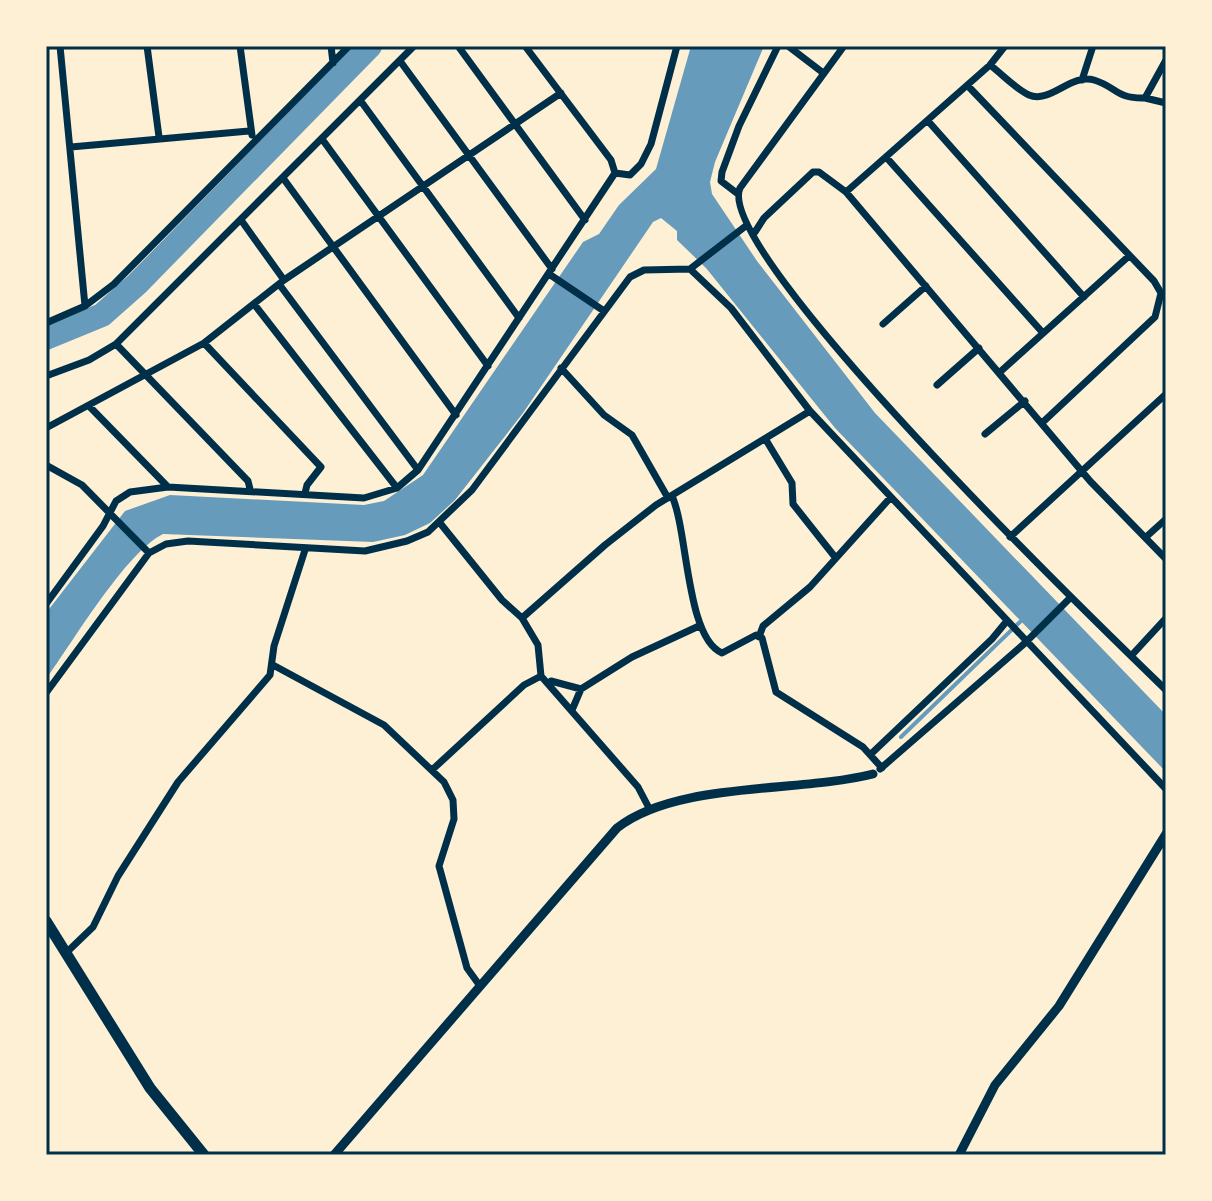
<svg xmlns="http://www.w3.org/2000/svg" width="1212" height="1201" font-family="Karla,sans-serif">
	<rect width="100%" height="100%" fill="#fdf0d5"/>
	<!-- water -->
	<path fill="#669bbc" d="M691,46H764L715,162L710,182L712,194L757,261L875,413L1166,715V772L835,428L706,268L677,240V231L661,218L653,222L523,413L455,500L430,523L405,535L373,542L163,534C125,553 73,642 46,679V613L125,511L170,495L364,505L384,501L423,475L583,242L599,234L619,205L656,169Z"/>
	<g fill="none" stroke-linecap="round" stroke-linejoin="round">
		<!-- stream -->
		<path stroke="#669bbc" stroke-width="4" d="M901,737L1023,619"/>
		<!-- river -->
		<path stroke="#669bbc" stroke-width="24" d="M46,338L102,315L137,284L370,46"/>
		<!-- minor -->
		<path stroke="#003049" stroke-width="7" d="M60,46L85,306
			M147,46L159,137
			M240,46L252,135
			M331,46L333,63
			M458,46L585,220
			M788,46L822,72
			M844,46L740,188C712,252 1105,631 1166,690
			M400,61L552,269
			M990,65L1005,46
			M1082,80L1093,46
			M968,86L1154,281L1161,293L1155,317L1043,422
			M1145,98L1166,103
			M360,100L519,318
			M928,121L1084,297
			M322,139L488,366
			M71,147L249,131
			M886,157L1043,333
			M615,173L630,175L641,164L651,144L677,46
			M283,178L456,415
			M846,192L1090,481L1166,559
			M738,194L721,181L722,172L739,126L778,46
			M241,220L284,280
			M755,232L764,218L813,172H819L846,192L990,65C1002,74 1016,89 1029,95C1050,104 1071,73 1094,80C1117,87 1116,99 1145,98L1166,60
			M690,269L731,308L810,411L1166,789
			M549,274L604,311
			M279,284L418,470
			M254,304L397,488
			M46,323L85,306L114,284L349,46
			M883,324L926,286
			M204,343L321,467L307,485L305,493
			M116,344L248,481L250,489
			M561,368L604,415L632,435L668,498
			M1000,372L1129,256
			M46,376L89,360L116,344L414,46
			M937,385L979,348
			M90,407L168,487
			M46,428L204,343L284,280L561,93
			M985,434L1025,401
			M766,440L792,483L793,504L835,557
			M46,465L82,485L149,553
			M672,496C688,531 686,638 722,653L756,635L762,638L776,692L863,747L882,768
			M440,523L502,600L522,618L538,645L541,676L638,787L649,808
			M1010,537L1166,394
			M1146,537L1166,519
			M46,604L103,526L116,501L130,492L168,487L364,498L397,488L418,470L615,173L611,160L525,46
			M522,618L605,545L656,505L810,411
			M759,637L763,626L810,587L891,497
			M1131,656L1166,618
			M273,665L384,725L444,782L453,800L454,819L439,866L467,968L480,986
			M551,681L581,689L632,657L699,626
			M46,693L149,553L166,544L188,541L365,551L407,541L428,532L472,490L630,277L644,270L690,269L747,225
			M572,710L581,689
			M872,753L992,639L1006,622
			M880,769L1025,643L1071,597
			M432,770L524,685L541,676
			M66,953L93,927L118,876L178,782L270,675L274,646L305,550"/>
		<!-- tertiary -->
		<path stroke="#003049" stroke-width="9" d="M334,1155L617,828C677,781 798,793 873,774
			M959,1155L995,1085L1059,1006L1166,834"/>
		<!-- primary -->
		<path stroke="#003049" stroke-width="11" d="M46,921L150,1088L204,1155"/>
	</g>
	<!-- border -->
	<rect width="1212" height="1201" fill="none" stroke="#fdf0d5" stroke-width="96"/>
	<rect x="48" y="48" width="1116" height="1105" fill="none" stroke="#003049" stroke-width="3"/>
</svg>
